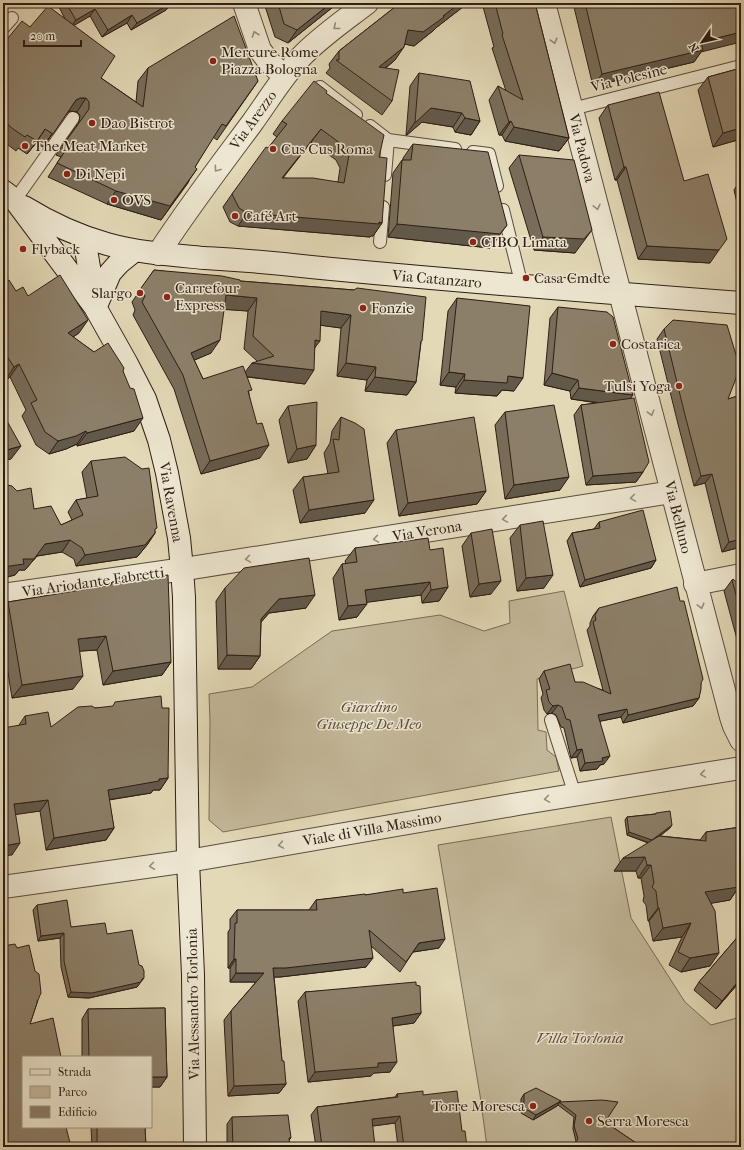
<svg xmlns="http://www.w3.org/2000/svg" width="744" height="1150" font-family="'IM FELL French Canon',serif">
	<rect width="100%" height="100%" fill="#e3d9b7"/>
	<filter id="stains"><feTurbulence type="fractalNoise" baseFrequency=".005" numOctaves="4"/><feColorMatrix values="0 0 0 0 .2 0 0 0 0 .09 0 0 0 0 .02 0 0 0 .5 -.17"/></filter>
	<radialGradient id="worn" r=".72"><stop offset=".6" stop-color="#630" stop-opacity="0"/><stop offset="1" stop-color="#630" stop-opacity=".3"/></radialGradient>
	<!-- green -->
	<path fill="#c4b99b" stroke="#796b58" d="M564,591L583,666L537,679L538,730L546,732L547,750L556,757L559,771L223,832L209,820L210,721L209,694L252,687L332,631L440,615L484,631L510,623L509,601Z
		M611,817L631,918L685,1002L711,1025L741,1017V1147H487L480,1095L438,845Z"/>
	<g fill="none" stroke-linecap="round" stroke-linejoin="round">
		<defs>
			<path id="lane" d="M3,28L12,18
				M320,87L356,115
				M572,109L741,66
				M370,126L388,140L455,149
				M473,152L489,154L497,186
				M385,175L388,140
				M15,200L73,118
				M503,210L522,286
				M380,242L383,207
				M551,720L575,795"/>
			<path id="street" d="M244,3L260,50L269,62L284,76
				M544,3L731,717L734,726L741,740
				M158,254C187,209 220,166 252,123C268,101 282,77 301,57C320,37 345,20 367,3
				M695,584L741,575
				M3,595L191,568L672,492
				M3,887L188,861L518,804L741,768"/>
			<path id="secondary" d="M3,191L15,200L95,307L127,364L145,399L159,440L167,473L179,538L182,569L184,597L188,861L193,975L195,1147
				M24,207C50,223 78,236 107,244C139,253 172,255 205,258C240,260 276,263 311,267C454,281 597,292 741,303
				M84,237L95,304
				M96,306L110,273L119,263L134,251"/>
		</defs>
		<!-- lane casing -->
		<use href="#lane" stroke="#5b4c3d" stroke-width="14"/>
		<!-- street casing -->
		<use href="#street" stroke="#5b4c3d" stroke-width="24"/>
		<!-- secondary casing -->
		<use href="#secondary" stroke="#2e1d14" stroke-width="24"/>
		<!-- lane -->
		<use href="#lane" stroke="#ede6d0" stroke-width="12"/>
		<!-- street -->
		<use href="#street" stroke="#ede6d0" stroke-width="22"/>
		<!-- secondary -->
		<use href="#secondary" stroke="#ede6d0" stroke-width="22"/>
	</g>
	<!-- wall -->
	<path fill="#786d5a" stroke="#2e1d14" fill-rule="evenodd" d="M57,3H171L166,10L131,30L127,23L102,37L90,16L74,25L101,78L136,102L138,81L148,68L258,81L217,140L213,137L195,167L188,183L161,220L107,204L48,177L61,157L56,155L79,122L80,115L77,112L70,111L67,113L43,147L36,143L27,154L18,148L16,151L3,141V44L30,27L65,19Z
		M264,3H338L288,43L275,37Z
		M400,3H468L437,27L434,30L414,46L405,44L395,60L386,68L392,101L382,115L326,73L330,68L329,64L339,51Z
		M482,3H535L569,138L559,151L505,141L502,135H499L489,100L498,86L506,91L492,48L494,47Z
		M573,3H741L701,52L694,62L593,86Z
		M741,68V139L713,147L698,90L708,77Z
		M419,73L480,121L471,135L455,132L453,127L422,122L407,135H406L410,86Z
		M326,93L379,157L382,223L373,236H371L370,237L238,226L230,222L223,207L232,194L277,137L273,134L282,121ZM311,142L336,160L340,168L338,182L283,178Z
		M608,105L684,181L710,263L638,259L617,180H615L599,118Z
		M413,144L498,238L490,248L388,237L393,173L402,160H403V158Z
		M519,155L575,253L534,250L509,168Z
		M741,179V220L734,190Z
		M154,270L240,281L354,290L421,342L416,382L407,395L365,391L367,380L337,376L341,328L320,325L315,347L305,384L247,377L249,394L260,458L201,474L174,389L133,315L135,310L132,302ZM224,309L248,311L244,349L257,361L246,372L203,379L194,360L211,353Z
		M3,283L16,291L28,296L79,333L73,337L94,352L123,371L134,431L77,446V444L66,449L49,454L36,445L22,416L26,410L10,377L5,381L3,378Z
		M457,298L514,391L502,390L497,396L455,393L456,387L440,385L448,311Z
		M558,307L631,398L643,472L636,482L586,485L574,415L581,405L597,403L571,399L570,391L544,385L550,318Z
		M664,329L728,399L741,395V547L722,552L705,483L694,486L678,424L657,339Z
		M288,406L316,445L307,459L288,463L279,420Z
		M505,412L560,490L505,499L495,425Z
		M341,417L365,513L300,523L293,490L303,477L328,474L324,453L330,443L332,431Z
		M396,430L486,491L477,504L399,516L387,443Z
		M91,461L155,531V533L147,545L137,557L76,566L74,559L62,552L37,556L25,570H19L15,575L3,578V484L34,509L61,525L72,520L68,512L76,500L87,498L82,472Z
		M599,522L656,560L651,568L580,587L567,541L572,533L594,529Z
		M520,525L544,588L517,591L510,538Z
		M471,533L491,594L470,597L462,546Z
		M355,548L430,550L448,587L439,601L422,603L421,595L366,602L357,617L339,620L333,578L342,564H346L345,561Z
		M732,580L741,586V654L724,591Z
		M112,582L171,662L162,675L103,685L97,650L79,651L73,689L12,698L3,641V610L8,602L109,586Z
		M225,588L306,608L269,613L261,622L260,656L251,669H218L216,601Z
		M599,608L701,683L699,698L693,706L623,723L621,717L600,721L604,764L600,765L597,769L580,771L577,757L571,758L564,728L561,727L556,715L552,713L547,714L544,710L541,698L543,694L539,679L544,671L575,682L603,690L587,630L590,626V623L593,616Z
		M95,708H162L168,778L160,790H153L151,793L109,800L114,828L106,840L46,850L40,811L15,814L12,855L19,725L25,716L51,727Z
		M656,813L670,828L660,836L700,840L706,832L741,827V889L736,891L730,900L711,903L710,966L681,972L669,965L682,937L653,941L649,921H648L646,905L643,901L644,896L641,878H638L636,871H614L648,843L627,835L625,820L627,817L655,814Z
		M403,893L439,948L413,952L400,972L371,946L366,967L280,977H274L282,1061L286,1084L279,1093L228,1096L224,1020L231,1011L256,982H230V968H228V932L230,929V919L237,910H309L316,900L365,895Z
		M37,905L71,927L107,934L141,981L137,987L89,998L68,997L61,967L60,938L38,941L33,910Z
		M741,933V990L736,986L716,1009L694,990L699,982Z
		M3,946L38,1000L30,1024L3,1147Z
		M416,985L421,1013L414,1023L393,1026L390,1072L374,1073L371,1076L308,1082L298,1001L305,992Z
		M165,1008L167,1077L160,1087H151V1057H82V1019L88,1009Z
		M397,1094L423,1095L462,1131L467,1147H398L395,1123L372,1126L375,1147H316L311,1115L317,1107L395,1097Z
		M524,1094L560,1102L605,1122L642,1147H573L576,1141L573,1129L574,1117L558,1105L557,1106L533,1120L521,1113V1099Z
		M232,1117L291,1138L289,1140L290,1147H227V1124Z
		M91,1127H145L146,1147H92Z"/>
	<!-- shaded-wall -->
	<path fill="#62594a" stroke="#2e1d14" d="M171,3L166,10L131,30L137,23Z
		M331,3H338L288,43L297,30Z
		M460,3H468L437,27L434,30L414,46L399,43L408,30L443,16Z
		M95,9L90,16L70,28L76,20Z
		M132,15L127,23L102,37L108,30Z
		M741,32V42L701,52L694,62L593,86L602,74L701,42Z
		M404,47L395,60L370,80L379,67Z
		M80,98H86L77,112L70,111L67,113L43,147L76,100Z
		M431,108L462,113L453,127L422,122L407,135H406L415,122Z
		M465,118L480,121L471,135L455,132Z
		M511,121L502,135H499L509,122Z
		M514,127L569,138L559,151L505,141Z
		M741,128V139L713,147L723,133Z
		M45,129L36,143L27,154L37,141Z
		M321,129L311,142L272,191L282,178Z
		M624,167H626L617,180H615Z
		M197,169L161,220L107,204L116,191Z
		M247,213L382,223L373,236H371L370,237L238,226Z
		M397,224L507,225L490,248L388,237Z
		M592,230L575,253L534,250L543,237Z
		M647,246L719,250L710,263L638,259Z
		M226,295L257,298L248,311L217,309Z
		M321,311L351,315L341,328L311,324Z
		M88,320L79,333L59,346L68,333Z
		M220,340L211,353L181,366L191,353Z
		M315,340L320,341L310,354Z
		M252,363L314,370L305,384L242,376Z
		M346,363L376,367L367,380L337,376Z
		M19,364L10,377L5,381L14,367Z
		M449,372L465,374L456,387L440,385Z
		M552,373L578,380L570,391L544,385Z
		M508,376L523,378L514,391L502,390L497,396L455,393L464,380Z
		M375,377L416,382L407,395L365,391Z
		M579,388L633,395L625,406L571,399Z
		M143,418L134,431L77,446L87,433Z
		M86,431L77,444L66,449L49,454L58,441Z
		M269,445L260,458L201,474L210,461Z
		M316,445L307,459L288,463L297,449Z
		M21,446L11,459L3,461V451Z
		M643,472L636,482L586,485L593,476Z
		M712,474L705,483L694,486L701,476Z
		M569,477L560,490L505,499L514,485Z
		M486,491L477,504L399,516L408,503Z
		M374,500L365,513L300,523L309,510Z
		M155,533L147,545L137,557L76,566L85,555Z
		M741,539V547L722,552L729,542Z
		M70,540L62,552L37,556L25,570H19L15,575L3,578V567L23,559L45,544Z
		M656,560L651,568L580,587L585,580Z
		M553,575L544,588L517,591L526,578Z
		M501,581L491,594L470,597L479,584Z
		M430,582L421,595L355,604L365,590Z
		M448,587L439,601L422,603L431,590Z
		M315,595L306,608L269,613L252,633L261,619L279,599Z
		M367,604L357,617L339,620L348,606Z
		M106,636L97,650L68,652L78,639Z
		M227,655L260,656L251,669H218Z
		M171,662L162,675L103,685L113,671Z
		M83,676L73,689L12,698L22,685Z
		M699,698L693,706L623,723L628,715Z
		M558,705L552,713L547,714L553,706Z
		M627,709L621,717L592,723L598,715Z
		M582,749L577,757L571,758L577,750Z
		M610,756L604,764L600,765L597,769L580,771L585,763Z
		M168,778L160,790H153L151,793L100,801L108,790L159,779Z
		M48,800L40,811L6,816L14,804Z
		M672,825L670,828L650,843L627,835L629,832Z
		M114,828L106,840L46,850L54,838Z
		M20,843L12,855L3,856V846Z
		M645,857L636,871H614L623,858Z
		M647,865H651L641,878H638Z
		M741,880V889L736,891L730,900L696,906L705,892Z
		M658,908H659L649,921H648Z
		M691,923L682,937L653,941L663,928Z
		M64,933L60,938L38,941L41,936Z
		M445,939L439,948L413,952L419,943Z
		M719,953L710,966L681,972L690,958Z
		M373,958L366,967L280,977H267L273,968Z
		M234,959H236L230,968H228Z
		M236,973H264L258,982H230Z
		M144,978L137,987L89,998L68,997L71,992L142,979Z
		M741,978L736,986L716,1009L722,1001Z
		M421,1013L414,1023L385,1027L392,1018Z
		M397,1062L390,1072L374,1073L371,1076L308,1082L315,1072L378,1063Z
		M151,1077H167L160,1087H151Z
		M286,1084L279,1093L228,1096L234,1086Z
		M561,1101L557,1106L533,1120L536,1115Z
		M400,1116L395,1123L366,1127L372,1119Z"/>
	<!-- building -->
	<path fill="#8c7f69" stroke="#2e1d14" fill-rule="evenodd" d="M66,3H171L137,23L132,15L108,30L95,9L76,20Z
		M278,3H331L297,30L284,24Z
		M400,3H460L443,16L444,17L423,32L408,30L404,47L379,67L399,70L392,101L336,60H339V51Z
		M495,3H535L569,138L514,127L511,121L509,122L498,86L523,100L502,35L503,34Z
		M585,3H741V32L701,42L703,50L602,74Z
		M48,6L115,56L101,78L143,107L148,68L234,16L258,81L226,126L222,124L195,167L197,169L170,206L116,191L57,163L70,144L66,141L89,109V102L86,98H80L76,100L53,134L45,129L37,141L27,135L25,137L13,129L3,120V44L22,21L30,27Z
		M741,68V128L723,133L708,77Z
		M419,73L470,81L480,121L465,118L462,113L431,108L416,122H415Z
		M314,81L327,91L326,93L384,135L379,157L387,158L382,223L379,222V224L247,213L239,208L232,194L266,147L268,148L287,124L282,121ZM321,129L345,147L349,155L344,183L313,178H282Z
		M659,92L684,181L708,174L727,239L719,250L647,246L626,167H624L608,105Z
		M413,144L488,152L507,225L500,234L397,224L402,160H411Z
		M519,155L574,160L592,230L584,239L543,237Z
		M3,228L7,233L3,237Z
		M154,270L222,276L240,280V281L354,290L357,288L426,297L422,341H421L416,382L375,377L376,367L346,363L351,315L321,311L320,341L315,340L314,370L252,363L274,356L253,336L257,298L226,295L220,340L191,353L203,379L243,366L252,390L248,391L257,424L262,423L269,445L210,461L183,375L142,302L145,296L141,288Z
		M60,275L88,320L68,333L94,352L108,343L124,368L123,371L130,388L134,389L143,418L87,433L86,431L76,436L58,441L45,432L31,403L37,400L19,364L14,367L3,350V283L9,280L16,291L23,287L28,296Z
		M457,298L530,306L523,378L508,376L507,383L464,380L465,374L449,372Z
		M558,307L607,312L613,317L633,395L579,388L578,380L552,373Z
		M673,320L727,325L740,368L728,399L741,395V539L729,542L712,474L701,476L685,415L664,329Z
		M634,398L649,462L643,472L593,476L581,405Z
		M317,402L316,445L297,449L288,406Z
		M554,405L569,477L514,485L505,412Z
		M3,414L21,446L3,451Z
		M341,417L355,423L364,429L374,500L309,510L303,477L339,472L333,439L339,440Z
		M474,417L486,491L408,503L396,430Z
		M125,457L142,469L149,468L157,528L155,529V533L145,545L85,555L82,548L70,540L45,544L34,559H23L24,564L3,567V484L12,486L17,491L31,488L34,509L51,506L61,525L83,515L76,500L98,496L91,461Z
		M643,510L656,560L585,580L572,533L600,528L599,522Z
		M543,521L553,575L526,578L520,525Z
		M492,529L501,581L479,584L471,533Z
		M428,538L430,550L443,548L448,587L431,590L430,582L365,590L367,604L348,606L342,564L357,562L355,548Z
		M309,558L315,595L279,599L261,619L260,656L227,655L225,588L244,568Z
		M168,575L171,662L113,671L106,636L78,639L83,676L22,685L8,602L111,585L112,582Z
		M733,579L741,586V613L732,580Z
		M677,587L680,601H684L703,679L701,683V689L699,698L628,715L627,709L598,715L610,756L602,758L603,761L585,763L582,749L577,750L570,720L566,719L562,707L558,705L553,706L549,702L546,690L550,689L544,671L570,664L575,682H583L611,694L593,622L596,620L595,615L599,608Z
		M161,696L162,708H169L168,778L159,779V781L108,790L114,828L54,838L48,800L14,804L20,843L3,846V728L26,724L25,716L48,712L51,727L78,707L92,706L95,708L113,706L115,702Z
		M670,811L672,825L652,840L629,832L627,817L656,814V813Z
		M741,827V880L738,881L739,887L705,892L715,911L719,953L690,958L678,952L691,923L663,928L659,908H658L656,891L652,887L654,883L651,865H647L645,857L623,858L659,836L706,841V832Z
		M437,888L445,939L419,943L406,962L369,930L373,958L286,968H273L282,1061H284L286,1084L234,1086L231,1011L264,973H236V959H234L235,923H237V910H317L316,900L365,894V895L403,889V893Z
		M67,900L71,927L105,923L107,934L132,930L139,965L142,966L144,971V978L142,979L141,982L92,993L71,992L64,961V933L41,936L37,905Z
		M741,933V978L722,1001L699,982Z
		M15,944L17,948L29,945L35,971L39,974L41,993L38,1000L37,1001V1003L30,1024L53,1018L61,1057H23V1127H66L71,1147H3V1116L7,1115L3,1100V946Z
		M416,982V985L420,986L421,1013L392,1018L397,1062L378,1063V1067L315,1072L305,992Z
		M165,1008L167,1077H151V1057H89L88,1009Z
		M536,1088L561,1101L536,1115L524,1108V1094Z
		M423,1091V1095L457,1091L462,1131H465L467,1147H404L400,1116L372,1119L375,1147H322L317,1107L398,1097L397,1094Z
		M602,1100L618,1102L605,1122L642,1147H575L574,1144L578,1139L574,1126L576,1115L559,1102Z
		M288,1115L291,1138H289L290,1147H233L232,1117Z
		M97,1127H145L146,1147H97Z"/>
	<!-- one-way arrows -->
	<defs><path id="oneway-chevron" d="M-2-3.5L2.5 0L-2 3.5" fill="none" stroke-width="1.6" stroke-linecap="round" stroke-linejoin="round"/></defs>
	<g stroke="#978c7b">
		<use href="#oneway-chevron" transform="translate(336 27) rotate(141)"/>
		<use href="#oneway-chevron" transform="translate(255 34) rotate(-109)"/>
		<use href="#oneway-chevron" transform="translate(554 41) rotate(75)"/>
		<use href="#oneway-chevron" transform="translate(217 169) rotate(126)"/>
		<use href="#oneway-chevron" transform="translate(597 207) rotate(76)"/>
		<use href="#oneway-chevron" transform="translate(651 413) rotate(75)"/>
		<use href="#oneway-chevron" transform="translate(633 498) rotate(171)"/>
		<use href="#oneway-chevron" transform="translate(505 519) rotate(171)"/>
		<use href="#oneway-chevron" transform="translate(376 539) rotate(171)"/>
		<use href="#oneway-chevron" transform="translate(248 559) rotate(171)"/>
		<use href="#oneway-chevron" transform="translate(701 606) rotate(75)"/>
		<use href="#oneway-chevron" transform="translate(703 774) rotate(171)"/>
		<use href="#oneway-chevron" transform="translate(547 799) rotate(171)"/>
		<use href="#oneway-chevron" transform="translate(281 845) rotate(170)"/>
		<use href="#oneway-chevron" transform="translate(152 866) rotate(172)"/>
	</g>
	<!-- markers -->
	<g fill="#8f2418" stroke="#ede6d0" stroke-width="1.5">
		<circle cx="213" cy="61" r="4"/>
		<circle cx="92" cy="123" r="4"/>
		<circle cx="25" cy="146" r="4"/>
		<circle cx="273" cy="149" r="4"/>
		<circle cx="67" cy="174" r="4"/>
		<circle cx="114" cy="200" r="4"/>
		<circle cx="235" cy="216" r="4"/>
		<circle cx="473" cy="242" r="4"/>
		<circle cx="23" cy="249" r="4"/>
		<circle cx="526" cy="278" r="4"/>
		<circle cx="140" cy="293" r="4"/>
		<circle cx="167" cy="297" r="4"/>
		<circle cx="363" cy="308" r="4"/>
		<circle cx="613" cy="344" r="4"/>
		<circle cx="679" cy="386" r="4"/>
		<circle cx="533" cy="1106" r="4"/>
		<circle cx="589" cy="1121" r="4"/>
	</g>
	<g text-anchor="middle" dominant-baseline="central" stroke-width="3" stroke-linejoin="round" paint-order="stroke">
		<!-- poi labels -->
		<g font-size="15" fill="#2e1d14" stroke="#ede6d0" text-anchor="start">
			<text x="221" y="52">Mercure Rome<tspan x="221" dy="17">Piazza Bologna</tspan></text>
			<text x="100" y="123">Dao Bistrot</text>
			<text x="33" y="146">The Meat Market</text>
			<text x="281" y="149">Cus Cus Roma</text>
			<text x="75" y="174">Di Nepi</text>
			<text x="122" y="200">OVS</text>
			<text x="243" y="216">Café Art</text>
			<text x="481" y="242">CIBO Limata</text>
			<text x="31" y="249">Flyback</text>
			<text x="534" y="278">Casa Cmdte</text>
			<text x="175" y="288">Carrefour<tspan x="175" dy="17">Express</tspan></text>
			<text x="132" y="293" text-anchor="end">Slargo</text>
			<text x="371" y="308">Fonzie</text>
			<text x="621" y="344">Costarica</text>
			<text x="671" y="386" text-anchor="end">Tulsi Yoga</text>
			<text x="525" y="1106" text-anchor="end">Torre Moresca</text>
			<text x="597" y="1121">Serra Moresca</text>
		</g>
		<!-- street labels -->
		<g font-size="15" fill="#2e1d14" stroke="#ede6d0">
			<text transform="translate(629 78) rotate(-14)">Via Polesine</text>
			<text transform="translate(253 120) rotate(-54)">Via Arezzo</text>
			<text transform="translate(582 148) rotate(76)">Via Padova</text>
			<text transform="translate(437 279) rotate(5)">Via Catanzaro</text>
			<text transform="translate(171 502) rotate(80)">Via Ravenna</text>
			<text transform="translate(678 517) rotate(76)">Via Belluno</text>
			<text transform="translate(427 531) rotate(-9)">Via Verona</text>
			<text transform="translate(93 582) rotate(-8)">Via Ariodante Fabretti</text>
			<text transform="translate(372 829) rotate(-10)">Viale di Villa Massimo</text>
			<text transform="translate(193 1004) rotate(-91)">Via Alessandro Torlonia</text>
		</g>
		<!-- park labels -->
		<g font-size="15" font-style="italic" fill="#5b4c3c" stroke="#ede6d0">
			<text x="369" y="707">Giardino<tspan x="369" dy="17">Giuseppe De Meo</tspan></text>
			<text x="580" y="1038">Villa Torlonia</text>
		</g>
	</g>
	<!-- margin -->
	<rect width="744" height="1150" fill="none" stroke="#e3d9b7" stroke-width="16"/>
	<rect x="4" y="4" width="736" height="1142" fill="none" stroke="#2e1d14" stroke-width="2"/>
	<rect x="8" y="8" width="728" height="1134" fill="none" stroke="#2e1d14"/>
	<!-- legend -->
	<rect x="22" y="1056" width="130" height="72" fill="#ede6d0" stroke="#a19685"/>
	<rect x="30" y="1069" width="20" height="6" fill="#ede6d0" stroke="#a19685"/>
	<text x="58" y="1076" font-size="12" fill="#2e1d14">Strada</text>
	<rect x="30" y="1086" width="20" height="12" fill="#c4b99b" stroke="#a19685"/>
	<text x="58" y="1096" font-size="12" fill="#2e1d14">Parco</text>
	<rect x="30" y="1106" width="20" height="12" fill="#8c7f69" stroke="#a19685"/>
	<text x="58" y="1116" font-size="12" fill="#2e1d14">Edificio</text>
	<!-- north arrow -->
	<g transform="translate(702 42) rotate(236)" stroke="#ede6d0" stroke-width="3" paint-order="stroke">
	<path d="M0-3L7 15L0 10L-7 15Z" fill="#2e1d14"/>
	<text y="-6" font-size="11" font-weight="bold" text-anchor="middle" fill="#2e1d14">N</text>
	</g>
	<!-- scale -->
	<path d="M24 40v6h57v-6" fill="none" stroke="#2e1d14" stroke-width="2"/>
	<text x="30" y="40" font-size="12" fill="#2e1d14" stroke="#ede6d0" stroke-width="3" paint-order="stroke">20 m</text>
	<rect width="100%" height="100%" filter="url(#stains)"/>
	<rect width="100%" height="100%" fill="url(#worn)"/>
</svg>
